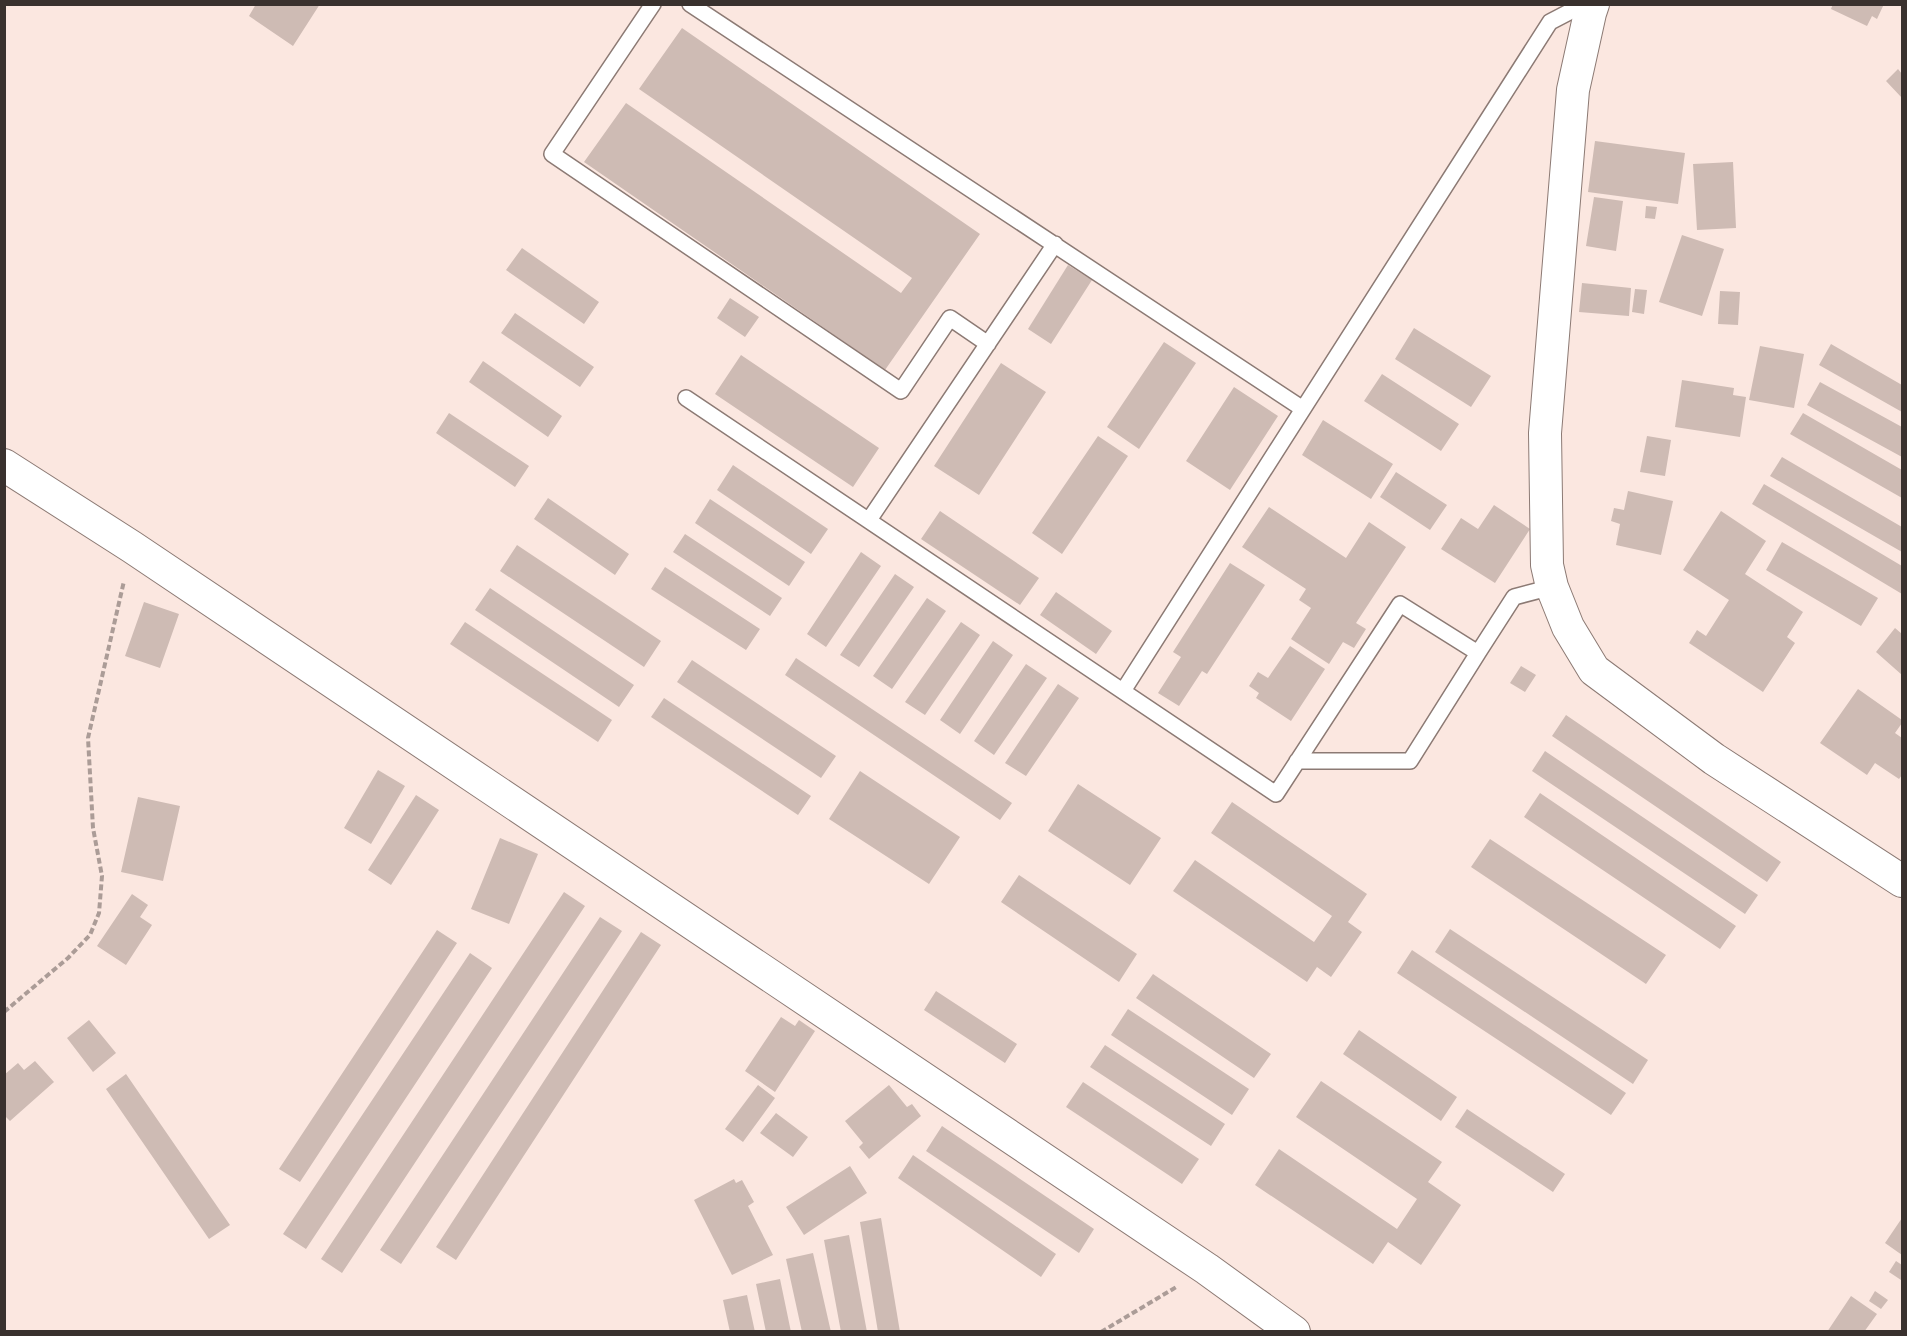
<svg xmlns="http://www.w3.org/2000/svg" width="1907" height="1336" font-family="'Nunito Sans',sans-serif">
	<rect width="100%" height="100%" fill="#fbe7e0"/>
	<!-- building -->
	<path fill="#cebbb4" d="M256,4H320L293,46L249,16Z
		M1833,4H1884L1877,19L1872,16L1867,26L1831,9Z
		M682,28L980,234L885,370L584,162L626,103L901,293L912,278L639,89Z
		M1898,69L1902,74V98L1886,81Z
		M1595,141L1685,153L1678,204L1588,192Z
		M1733,162L1736,228L1697,230L1693,164Z
		M1594,197L1623,201L1616,251L1586,246Z
		M1646,206L1657,207L1655,219L1645,218Z
		M1682,235L1724,249L1702,316L1659,302Z
		M522,248L599,302L584,324L506,270Z
		M1068,265L1092,280L1051,344L1028,329Z
		M1582,283L1631,288L1629,316L1579,312Z
		M1635,289L1647,290L1644,314L1632,312Z
		M1720,291L1740,292L1738,325L1718,324Z
		M730,298L759,317L745,337L717,318Z
		M515,313L594,367L580,387L501,333Z
		M1414,328L1491,376L1471,407L1395,359Z
		M1164,342L1196,363L1139,449L1107,427Z
		M1831,344L1902,385V412L1819,365Z
		M1760,346L1804,354L1794,408L1749,400Z
		M741,355L879,448L853,487L715,394Z
		M483,361L562,416L548,437L469,382Z
		M1001,363L1046,392L979,495L934,466Z
		M1382,374L1459,424L1441,451L1364,401Z
		M1682,380L1734,388L1733,395L1746,397L1740,437L1675,427Z
		M1820,382L1902,427V457L1807,405Z
		M1234,387L1278,416L1230,490L1186,461Z
		M449,413L529,466L515,487L436,433Z
		M1803,413L1902,470V498L1790,434Z
		M1323,420L1393,464L1371,499L1302,455Z
		M1098,436L1128,456L1062,554L1032,533Z
		M1647,436L1671,440L1665,476L1640,472Z
		M1782,457L1902,527V552L1770,476Z
		M733,465L828,529L811,554L717,490Z
		M1396,472L1447,505L1430,530L1380,497Z
		M1764,484L1902,566V594L1752,504Z
		M1628,491L1673,501L1661,555L1616,545L1620,524L1611,521L1614,508L1624,510Z
		M548,498L629,554L615,575L534,519Z
		M710,499L805,562L789,586L695,523Z
		M1494,505L1530,529L1495,583L1441,549L1461,518L1478,529Z
		M1269,507L1346,558L1369,522L1406,547L1356,623L1366,629L1354,648L1343,642L1329,664L1291,639L1311,608L1299,600L1306,589L1242,547Z
		M940,511L1039,578L1020,605L921,539Z
		M1721,511L1766,541L1745,574L1803,612L1787,637L1795,643L1763,692L1689,643L1697,630L1706,636L1729,600L1683,570Z
		M685,534L782,598L770,616L673,552Z
		M1782,542L1878,598L1861,626L1766,570Z
		M517,545L661,641L644,667L500,571Z
		M861,552L881,566L826,647L807,634Z
		M1230,563L1265,585L1207,674L1202,671L1179,706L1158,693L1181,657L1173,652Z
		M665,567L760,629L746,650L651,589Z
		M895,574L914,587L859,667L840,655Z
		M490,588L634,685L619,707L475,610Z
		M1056,592L1112,631L1096,654L1040,615Z
		M927,598L946,611L892,689L873,676Z
		M144,602L179,614L160,668L125,656Z
		M465,622L612,720L598,742L450,644Z
		M961,622L980,635L925,715L905,702Z
		M1895,628L1902,634V675L1876,652Z
		M993,641L1013,655L960,734L940,720Z
		M1290,646L1325,669L1291,721L1256,698L1259,693L1249,686L1258,672L1268,678Z
		M796,658L1012,803L1000,820L785,675Z
		M692,660L836,756L821,778L677,682Z
		M1026,664L1047,678L994,755L974,741Z
		M1521,666L1536,675L1525,692L1510,683Z
		M1058,684L1079,698L1026,776L1005,763Z
		M1858,689L1902,720V723L1895,733L1902,738V775L1899,779L1875,763L1867,775L1820,743Z
		M664,698L811,796L798,815L651,717Z
		M1566,715L1781,862L1767,882L1552,736Z
		M1545,751L1758,895L1745,914L1532,771Z
		M378,770L405,786L371,844L344,828Z
		M860,771L960,837L929,884L829,819Z
		M1078,784L1161,838L1130,885L1048,831Z
		M1540,793L1736,926L1720,949L1524,817Z
		M416,795L439,810L391,885L368,870Z
		M138,797L180,806L163,881L121,872Z
		M1232,802L1367,894L1348,922L1362,932L1331,977L1317,967L1307,982L1173,891L1195,860L1314,942L1332,916L1211,833Z
		M500,838L538,854L509,924L471,909Z
		M1490,839L1666,955L1646,984L1471,867Z
		M1019,875L1137,954L1119,982L1001,902Z
		M564,892L585,906L342,1273L321,1259Z
		M132,894L148,905L140,917L152,925L126,965L97,946Z
		M600,917L622,931L401,1264L380,1250Z
		M1450,929L1648,1060L1633,1084L1435,952Z
		M437,930L457,943L300,1182L279,1169Z
		M641,932L661,945L456,1260L436,1247Z
		M1412,950L1626,1093L1611,1115L1397,973Z
		M470,953L492,968L306,1249L283,1234Z
		M1153,974L1271,1054L1254,1078L1136,998Z
		M936,991L1017,1044L1005,1063L924,1010Z
		M1128,1009L1249,1089L1232,1115L1111,1035Z
		M781,1017L795,1026L799,1020L815,1031L775,1092L745,1071Z
		M89,1020L116,1053L93,1072L67,1038Z
		M1359,1030L1457,1097L1441,1121L1343,1054Z
		M1105,1045L1225,1124L1211,1146L1090,1067Z
		M35,1061L54,1082L10,1121L4,1115V1075L18,1063L24,1070Z
		M126,1074L230,1225L209,1239L106,1089Z
		M1321,1081L1442,1162L1428,1182L1461,1205L1421,1265L1388,1242L1373,1264L1255,1185L1279,1149L1397,1229L1417,1199L1296,1117Z
		M1083,1082L1199,1159L1182,1184L1066,1107Z
		M758,1085L775,1098L743,1142L725,1129Z
		M889,1085L907,1107L912,1104L921,1116L869,1159L859,1147L863,1143L845,1121Z
		M1467,1109L1565,1174L1553,1192L1455,1127Z
		M776,1113L808,1137L793,1157L760,1133Z
		M942,1126L1094,1229L1079,1253L926,1151Z
		M913,1155L1056,1254L1041,1277L898,1178Z
		M850,1166L867,1193L804,1235L786,1207Z
		M734,1179L736,1183L742,1180L754,1202L748,1206L773,1255L732,1275L694,1200Z
		M881,1218L900,1332H878L860,1222Z
		M1902,1218V1255L1885,1243Z
		M849,1235L867,1332H841L824,1240Z
		M813,1253L831,1332H802L786,1259Z
		M1896,1261L1902,1265L1901,1280L1889,1272Z
		M780,1279L791,1332H766L756,1284Z
		M1875,1291L1888,1300L1881,1309L1869,1301Z
		M747,1295L755,1332H730L723,1300Z
		M1851,1296L1877,1314L1864,1332H1827Z"/>
	<g fill="none" stroke-linecap="round" stroke-linejoin="round">
		<defs>
			<path id="service" d="M653,4L552,154L901,391L950,318L988,344
				M690,4L1303,409
				M686,398L1276,794L1400,604L1478,653L1514,597L1552,587
				M869,520L1055,244
				M1123,691L1550,22L1573,10L1590,13
				M1297,761H1410L1478,653"/>
			<path id="minor" d="M1593,4L1590,13L1573,90L1545,433L1547,565L1552,587L1568,627L1594,670L1714,759L1902,881
				M4,465L132,547L1207,1269L1294,1332"/>
		</defs>
		<!-- service casing -->
		<use href="#service" stroke="#8c7a74" stroke-width="18"/>
		<!-- minor casing -->
		<use href="#minor" stroke="#8c7a74" stroke-width="34"/>
		<!-- path -->
		<path stroke="#ab9c97" stroke-width="4" stroke-dasharray="6 3" stroke-linecap="butt" d="M4,1012L68,958L90,935L99,913L102,876L93,828L88,738L124,581
			M1101,1332L1178,1286"/>
		<!-- service -->
		<use href="#service" stroke="#fff" stroke-width="15"/>
		<!-- minor -->
		<use href="#minor" stroke="#fff" stroke-width="32"/>
	</g>
	<!-- border -->
	<rect width="1907" height="1336" fill="none" stroke="#39312e" stroke-width="12"/>
</svg>
